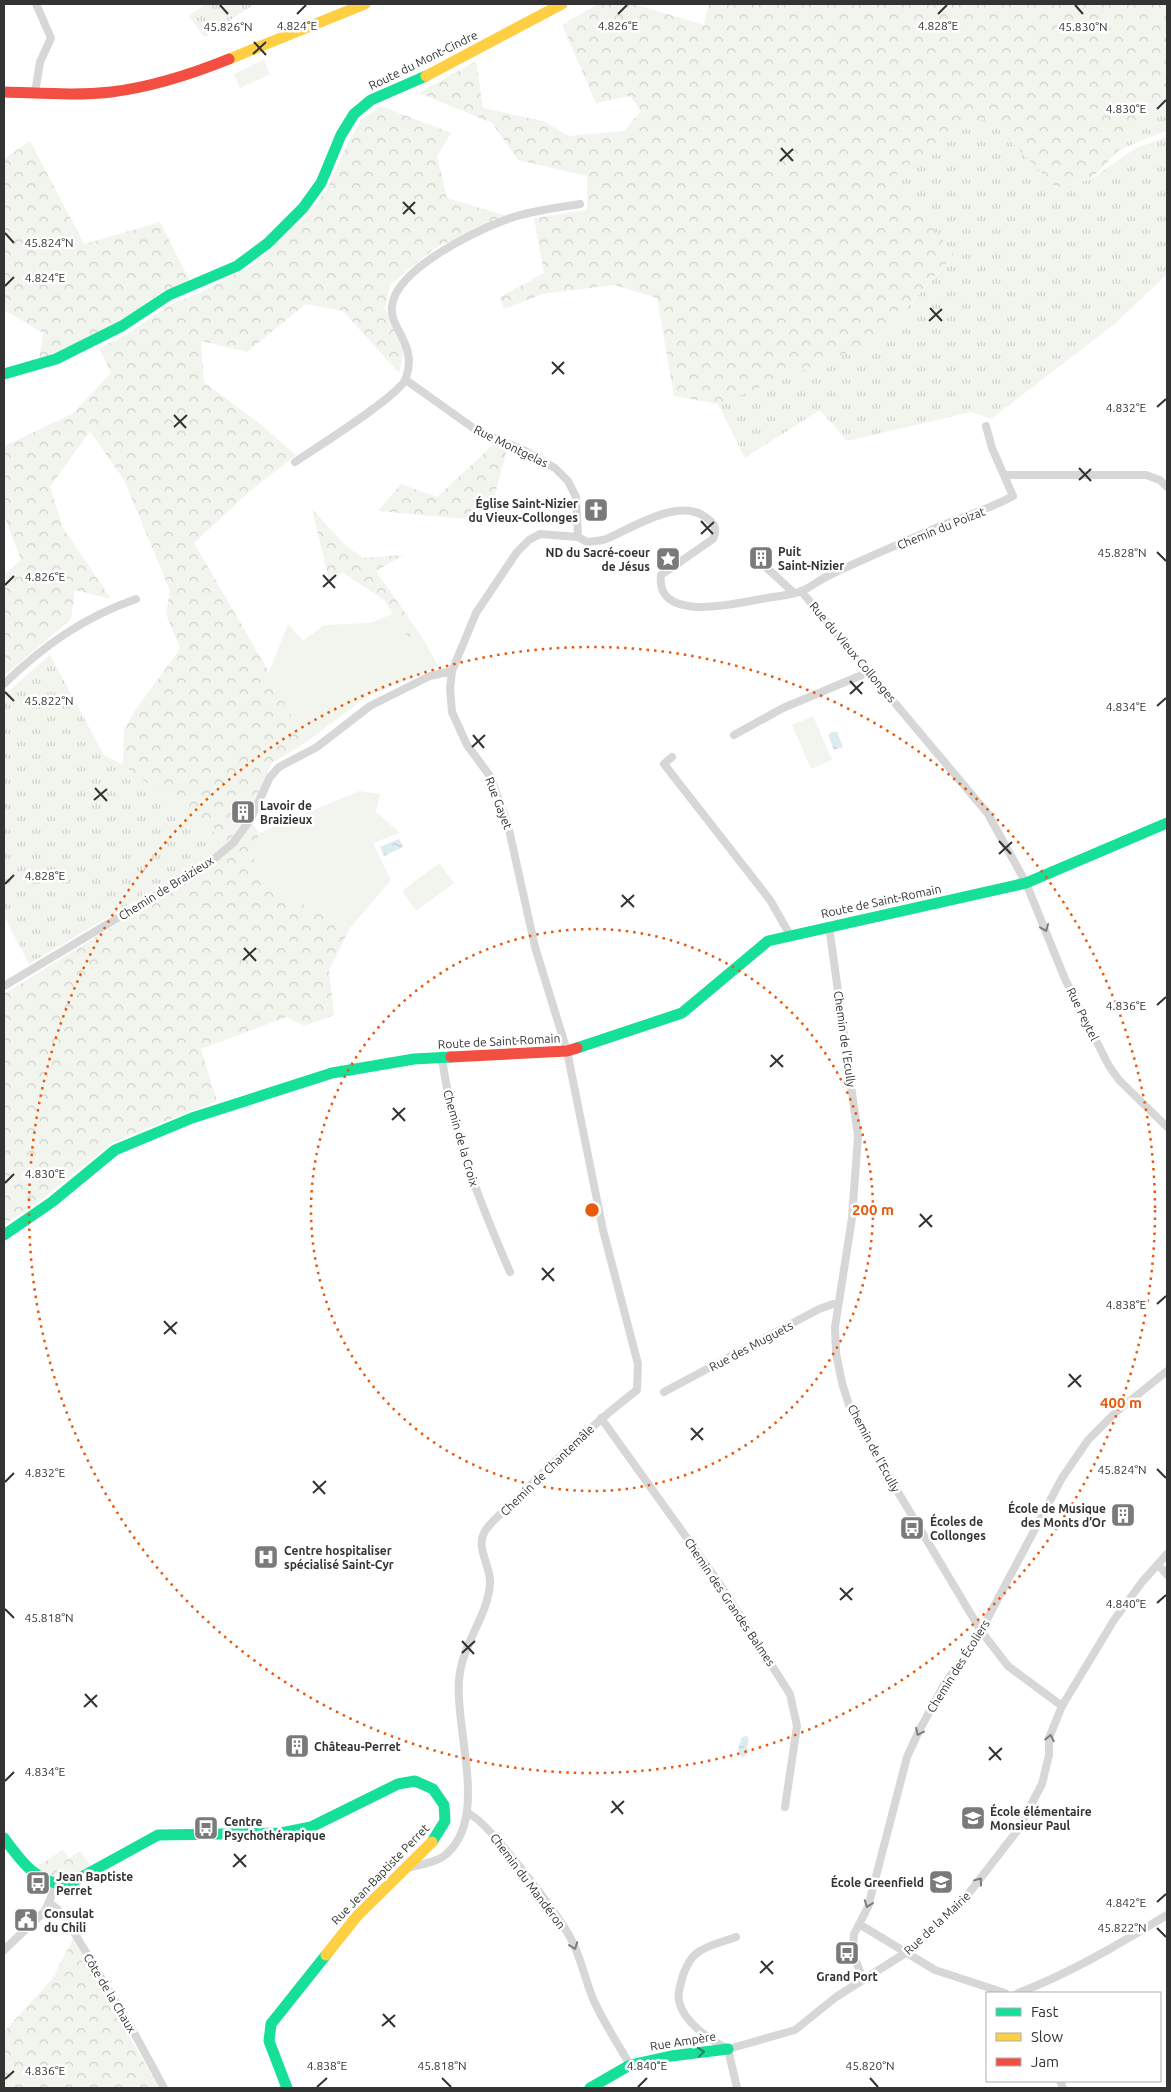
<svg xmlns="http://www.w3.org/2000/svg" width="1171" height="2092" font-family="Ubuntu,sans-serif">
	<defs>
		<pattern id="grass-tufts" width="24" height="20" patternUnits="userSpaceOnUse" patternTransform="scale(1.25)"><rect width="24" height="20" fill="#f1f5ed"/><path d="M3 7l-1-3M5 7V3M7 7l1-3M15 17l-1-3M17 17v-4M19 17l1-3" fill="none" stroke="#cfd2cc"/></pattern>
		<pattern id="forest-crowns" width="20" height="18" patternUnits="userSpaceOnUse" patternTransform="scale(1.25)"><rect width="20" height="18" fill="#f1f5ed"/><path d="M2 6a3 3 0 1 1 6 0M12 15a3 3 0 1 1 6 0" fill="none" stroke="#cfd2cc"/></pattern>
		<pattern id="water-ripples" width="26" height="14" patternUnits="userSpaceOnUse" patternTransform="scale(1.25)"><rect width="26" height="14" fill="#ddebf3"/><path d="M2 4q2-2 4 0t4 0M15 11q2-2 4 0t4 0" fill="none" stroke="#becad1"/></pattern>
	</defs>
	<rect width="100%" height="100%" fill="#fff"/>
	<!-- grass -->
	<path fill="url(#grass-tufts)" d="M206,4H255L204,37L189,16Z
		M1167,104V130L1119,150L1122,140Z
		M988,118L1056,188L1091,179L1136,148L1167,137V274L1117,322L991,419L971,412L847,441L820,410L745,458L718,404L876,341L954,256L893,176L968,125Z
		M50,655L104,755L123,765L228,843L205,860L29,964L4,916V695Z"/>
	<!-- forest -->
	<path fill="url(#forest-crowns)" d="M598,4H634L704,25L709,4H1167V104L1122,140L1119,150L1091,179L1056,188L988,118L968,125L894,176L954,255L876,341L718,404L674,396L657,298L614,285L543,294L504,309L500,297L544,273L534,218L587,210V176L518,160L492,123L419,93L476,61L483,108L543,121L569,136L624,131L641,111L630,96L596,103L562,25Z
		M381,106L451,133L437,156L447,198L507,216L435,248L390,285L385,308L404,352L399,373L343,311L306,304L247,352L201,341L204,382L259,423L296,455L249,492L194,543L269,672L305,743L272,763L247,816L228,843L123,765L124,730L134,712L180,649L166,614L170,591L124,480L90,431L50,487L63,528L111,599L75,590L71,619L4,676V575L21,560L4,515V446L72,414L111,373L99,348L127,334L171,304L197,294L253,265L309,214L327,189L347,145L361,120Z
		M30,141L84,244L160,222L190,281L161,292L119,322L39,361L43,333L4,310V159Z
		M494,444L507,449L488,521L378,511L401,484L437,497Z
		M312,509L345,545L363,558L404,555L376,571L424,640L408,637L384,600L342,572L330,584Z
		M252,823L259,833L253,870L270,887L350,928L329,970L334,1015L304,1026L287,1017L201,1049L217,1101L113,1142L45,1197L4,1225V994L209,867Z
		M63,1850L69,1858L80,1851L93,1869C74,1877 53,1884 36,1867Z
		M73,1939L159,2088H4V2032L52,1979Z"/>
	<!-- garden -->
	<path fill="#f1f5ed" d="M264,60L270,74L240,88L234,74Z
		M394,613L408,637L424,640L438,666L365,698L305,743L269,672L288,624L303,641L324,625L371,623Z
		M813,716L832,760L811,769L792,725Z
		M359,791L380,794L376,812L400,833L373,843L391,880L350,928L270,887L253,870L259,833Z
		M439,863L454,883L416,911L402,891Z"/>
	<!-- water -->
	<path fill="url(#water-ripples)" d="M832,732H837L843,747L834,750L828,735Z
		M399,839L403,847L384,856L380,847Z
		M747,1736L749,1740L747,1747L749,1752L742,1758L738,1749L742,1737Z"/>
	<g fill="none" stroke-linecap="round" stroke-linejoin="round">
		<!-- street -->
		<path stroke="#d7d7d7" stroke-width="8" d="M35,93L40,62L51,38L36,4
			M406,380L476,430L525,451L555,468L568,481L576,497L578,537
			M295,462C314,449 401,395 406,378C418,344 389,329 392,306C396,269 474,232 505,220C528,211 556,208 580,204
			M1005,475H1146L1160,480L1167,487
			M756,558L794,593
			M801,591L988,814L1026,883L1065,979L1109,1066L1119,1080L1167,1127
			M4,684C43,646 84,617 136,599
			M734,735L783,708L869,672
			M672,757L664,764L770,900L790,935
			M829,926L858,1136L852,1218L835,1327L836,1353L842,1383L849,1405L880,1462L981,1631L1008,1666L1062,1706
			M4,986L208,864L233,843L250,820L270,777L279,767L317,747L370,706L430,676L452,671
			M442,1058C452,1133 480,1203 510,1272
			M664,1392L819,1309L839,1302
			M601,1418L717,1580L790,1694L797,1726L785,1807
			M1158,1564L1167,1575
			M469,1814C487,1820 558,1915 570,1937C581,1956 585,1981 594,2001C604,2023 618,2044 630,2065
			M408,1868C418,1865 432,1863 441,1858C494,1823 451,1725 460,1672C465,1640 488,1615 490,1583C491,1566 475,1548 485,1531C493,1519 507,1509 517,1499C555,1460 594,1423 637,1390L638,1364L603,1230L567,1051L535,947L508,825L490,776L467,745L452,712L450,689L452,671L476,613L517,552L529,540L540,534L578,537L587,542C593,541 601,541 606,539C633,528 681,495 708,519C716,525 717,530 713,539L661,575C655,623 734,604 761,599C774,596 790,596 802,591C811,587 819,580 828,576C861,560 895,546 929,531C957,518 986,511 1013,496L992,448L986,426
			M50,1903L63,1914L132,2029L164,2088
			M859,1924L935,1970L1005,1993
			M4,1950L45,1911L56,1885
			M863,1979L853,1954L854,1934L868,1907L907,1757L919,1731L945,1683L973,1646L1062,1478L1088,1440L1115,1413L1167,1371
			M1018,1993C1071,1973 1119,1944 1167,1915
			M728,2049L795,2030L836,1997L915,1947L966,1897L1017,1831L1042,1784L1049,1755V1738L1062,1706L1114,1620L1142,1582L1167,1554
			M728,2049C710,2040 683,2022 679,2001C677,1994 681,1983 683,1975C686,1967 690,1958 697,1953C709,1944 723,1942 736,1937
			M728,2049L737,2088
			M1060,2081L1063,2088"/>
		<!-- fast -->
		<path stroke="#16e098" stroke-width="11" d="M4,374L56,359L122,326L169,295L237,266L268,243L303,208L321,183L341,135L354,114L371,100L426,76
			M577,1048L682,1013L768,941L1026,883L1167,823
			M4,1235L52,1202L115,1150L192,1118L332,1073L414,1059L451,1057
			M4,1838C21,1861 36,1883 67,1885L158,1835L281,1833L311,1827L398,1784L415,1781L433,1789L444,1805L445,1821L432,1842
			M287,2088L269,2041L271,2024L326,1955
			M590,2088L630,2065L671,2056L728,2049"/>
		<!-- slow -->
		<path stroke="#ffcf43" stroke-width="11" d="M229,59L365,4
			M426,76L562,4
			M326,1955L357,1916L432,1842"/>
		<!-- jam -->
		<path stroke="#f24e42" stroke-width="11" d="M4,92C40,93 76,96 111,92C152,87 192,74 229,59
			M451,1057L567,1051L577,1048"/>
	</g>
	<!-- one-way arrows -->
	<defs><path id="oneway-chevron" d="M-2-3.5L2.5 0L-2 3.5" fill="none" stroke-width="1.6" stroke-linecap="round" stroke-linejoin="round" transform="scale(1.25)"/></defs>
	<g stroke="#7d7d7d">
		<use href="#oneway-chevron" transform="translate(1045 928) rotate(68)"/>
		<use href="#oneway-chevron" transform="translate(919 1732) rotate(116)"/>
		<use href="#oneway-chevron" transform="translate(1050 1738) rotate(-79)"/>
		<use href="#oneway-chevron" transform="translate(979 1881) rotate(-53)"/>
		<use href="#oneway-chevron" transform="translate(868 1904) rotate(110)"/>
		<use href="#oneway-chevron" transform="translate(574 1946) rotate(70)"/>
	</g>
	<use stroke="#268160" href="#oneway-chevron" transform="translate(701 2052) rotate(-7)"/>
	<!-- ticks -->
	<path fill="none" stroke="#333" stroke-width="2" d="M220,5L228,14M1075,5L1083,14M297,14L306,5M618,14L627,5M938,14L947,5M254,42L266,55M253,54L266,42M1157,109L1166,100M781,148L793,161M780,161L793,149M403,202L415,214M403,214L415,202M5,233L14,243M5,286L14,277M930,308L942,321M929,321L942,309M552,362L564,374M552,374L564,362M1157,407L1166,399M174,415L186,428M174,427L187,415M1079,468L1091,481M1079,480L1091,469M701,521L713,534M701,534L714,522M1157,552L1166,561M323,575L335,588M5,585L14,576M323,587L336,575M850,681L862,694M5,692L14,701M850,694L863,682M1157,706L1166,698M473,735L484,748M472,747L485,735M95,788L107,801M94,800L107,789M999,841L1011,854M999,854L1012,842M5,884L14,875M622,895L634,907M621,907L634,895M244,948L256,961M243,960L256,948M1157,1005L1166,997M771,1055L783,1067M770,1067L783,1055M393,1108L405,1121M392,1120L405,1108M5,1183L14,1174M920,1214L932,1227M919,1227L932,1215M542,1268L554,1281M542,1280L554,1268M1157,1304L1166,1296M164,1321L176,1334M164,1334L177,1322M1069,1374L1081,1387M1068,1387L1081,1375M691,1428L703,1440M691,1440L703,1428M1157,1469L1166,1478M313,1481L325,1494M5,1482L14,1473M313,1493L326,1481M840,1588L852,1600M840,1600L853,1588M1157,1603L1166,1595M5,1609L14,1618M462,1641L474,1654M462,1653L475,1641M85,1694L97,1707M84,1707L97,1695M989,1747L1001,1760M989,1760L1002,1748M5,1781L14,1772M612,1801L623,1814M611,1813L624,1801M234,1854L246,1867M233,1867L246,1855M1157,1902L1166,1894M1157,1928L1166,1937M761,1961L773,1974M760,1973L773,1961M383,2014L395,2027M382,2026L395,2015M442,2078L451,2087M870,2078L878,2087M5,2079L14,2071M317,2087L327,2078M638,2087L647,2078"/>
	<!-- distance rings -->
	<g fill="none" stroke="#e8590c" stroke-width="2.5" stroke-dasharray="2.5 5">
		<circle cx="592" cy="1210" r="281"/>
		<circle cx="592" cy="1210" r="563"/>
	</g>
	<!-- icons -->
	<defs>
		<symbol id="church-square" viewBox="-11 -11 22 22"><rect x="-9" y="-9" width="18" height="18" rx="4" fill="#7a7a7a" stroke="#fff"/><path d="M-1.2-6h2.4v3.5h3.3v2.4h-3.3V6h-2.4V-.1h-3.3v-2.4h3.3Z" fill="#fff"/></symbol>
		<symbol id="building-square" viewBox="-11 -11 22 22"><rect x="-9" y="-9" width="18" height="18" rx="4" fill="#7a7a7a" stroke="#fff"/><path d="M-4-6H4V6H1V3H-1V6H-4ZM-2.5-4.3h1.7v1.8h-1.7ZM.8-4.3h1.7v1.8H.8ZM-2.5-1h1.7V.8h-1.7ZM.8-1h1.7V.8H.8Z" fill="#fff"/></symbol>
		<symbol id="sight-square" viewBox="-11 -11 22 22"><rect x="-9" y="-9" width="18" height="18" rx="4" fill="#7a7a7a" stroke="#fff"/><path d="M0-6L1.8-2.2L6-1.7L2.9 1.2L3.7 5.4L0 3.3L-3.7 5.4L-2.9 1.2L-6-1.7L-1.8-2.2Z" fill="#fff"/></symbol>
		<symbol id="bus-square" viewBox="-11 -11 22 22"><rect x="-9" y="-9" width="18" height="18" rx="4" fill="#7a7a7a" stroke="#fff"/><path d="M-5-6H5V4H4V6H2V4H-2V6H-4V4H-5ZM-3.5-4V0h7V-4ZM-3.5 1.2v1.5H-2V1.2ZM2 1.2v1.5H3.5V1.2Z" fill="#fff"/></symbol>
		<symbol id="hospital-square" viewBox="-11 -11 22 22"><rect x="-9" y="-9" width="18" height="18" rx="4" fill="#7a7a7a" stroke="#fff"/><path d="M-5-5h3v3.5h4V-5h3V5h-3V1.5h-4V5h-3Z" fill="#fff"/></symbol>
		<symbol id="school-square" viewBox="-11 -11 22 22"><rect x="-9" y="-9" width="18" height="18" rx="4" fill="#7a7a7a" stroke="#fff"/><path d="M0-5L7-2L0 1L-7-2ZM-4 1L0 2.5L4 1V4Q0 6-4 4Z" fill="#fff"/></symbol>
		<symbol id="civic-square" viewBox="-11 -11 22 22"><rect x="-9" y="-9" width="18" height="18" rx="4" fill="#7a7a7a" stroke="#fff"/><path d="M-.6-6.5H3V-4.5H.6V-3L4-1V1h2V6H-6V1h2V-1L-.6-3ZM-1.2 2.5V6h2.4V2.5Z" fill="#fff"/></symbol>
	</defs>
	<g fill-rule="evenodd">
		<use href="#church-square" x="582" y="496" width="28" height="28"/>
		<use href="#building-square" x="747" y="544" width="28" height="28"/>
		<use href="#sight-square" x="654" y="545" width="28" height="28"/>
		<use href="#building-square" x="229" y="798" width="28" height="28"/>
		<use href="#building-square" x="1109" y="1501" width="28" height="28"/>
		<use href="#bus-square" x="898" y="1514" width="28" height="28"/>
		<use href="#hospital-square" x="252" y="1543" width="28" height="28"/>
		<use href="#building-square" x="283" y="1732" width="28" height="28"/>
		<use href="#school-square" x="959" y="1804" width="28" height="28"/>
		<use href="#bus-square" x="192" y="1814" width="28" height="28"/>
		<use href="#school-square" x="927" y="1868" width="28" height="28"/>
		<use href="#bus-square" x="24" y="1869" width="28" height="28"/>
		<use href="#civic-square" x="12" y="1906" width="28" height="28"/>
		<use href="#bus-square" x="833" y="1939" width="28" height="28"/>
	</g>
	<g text-anchor="middle" dominant-baseline="central" stroke-width="5" stroke-linejoin="round" paint-order="stroke">
		<!-- street labels -->
		<g font-size="12" fill="#333" stroke="#fff">
			<text transform="translate(423 60) rotate(-26)">Route du Mont-Cindre</text>
			<text transform="translate(511 446) rotate(26)">Rue Montgelas</text>
			<text transform="translate(941 528) rotate(-22)">Chemin du Poizat</text>
			<text transform="translate(853 652) rotate(50)">Rue du Vieux Collonges</text>
			<text transform="translate(499 803) rotate(69)">Rue Gayet</text>
			<text transform="translate(166 888) rotate(-32)">Chemin de Braizieux</text>
			<text transform="translate(881 901) rotate(-12)">Route de Saint-Romain</text>
			<text transform="translate(1083 1014) rotate(64)">Rue Peytel</text>
			<text transform="translate(845 1039) rotate(82)">Chemin de l'Ecully</text>
			<text transform="translate(499 1041) rotate(-3)">Route de Saint-Romain</text>
			<text transform="translate(461 1138) rotate(74)">Chemin de la Croix</text>
			<text transform="translate(751 1346) rotate(-28)">Rue des Muguets</text>
			<text transform="translate(874 1448) rotate(62)">Chemin de l'Ecully</text>
			<text transform="translate(547 1470) rotate(-44)">Chemin de Chantemâle</text>
			<text transform="translate(730 1602) rotate(56)">Chemin des Grandes Balmes</text>
			<text transform="translate(958 1666) rotate(-58)">Chemin des Écoliers</text>
			<text transform="translate(380 1874) rotate(-46)">Rue Jean-Baptiste Perret</text>
			<text transform="translate(528 1881) rotate(53)">Chemin du Mandéron</text>
			<text transform="translate(937 1923) rotate(-43)">Rue de la Mairie</text>
			<text transform="translate(110 1993) rotate(59)">Côte de la Chaux</text>
			<text transform="translate(683 2041) rotate(-9)">Rue Ampère</text>
		</g>
		<!-- poi labels -->
		<g font-size="12" font-weight="bold" fill="#333" stroke="#fff" text-anchor="start">
			<text x="578" y="503" text-anchor="end">Église Saint-Nizier<tspan x="578" dy="14">du Vieux-Collonges</tspan></text>
			<text x="778" y="551">Puit<tspan x="778" dy="14">Saint-Nizier</tspan></text>
			<text x="650" y="552" text-anchor="end">ND du Sacré-coeur<tspan x="650" dy="14">de Jésus</tspan></text>
			<text x="260" y="805">Lavoir de<tspan x="260" dy="14">Braizieux</tspan></text>
			<text x="1106" y="1508" text-anchor="end">École de Musique<tspan x="1106" dy="14">des Monts d’Or</tspan></text>
			<text x="930" y="1521">Écoles de<tspan x="930" dy="14">Collonges</tspan></text>
			<text x="284" y="1550">Centre hospitaliser<tspan x="284" dy="14">spécialisé Saint-Cyr</tspan></text>
			<text x="314" y="1746">Château-Perret</text>
			<text x="990" y="1811">École élémentaire<tspan x="990" dy="14">Monsieur Paul</tspan></text>
			<text x="224" y="1821">Centre<tspan x="224" dy="14">Psychothérapique</tspan></text>
			<text x="56" y="1876">Jean Baptiste<tspan x="56" dy="14">Perret</tspan></text>
			<text x="924" y="1882" text-anchor="end">École Greenfield</text>
			<text x="44" y="1913">Consulat<tspan x="44" dy="14">du Chili</tspan></text>
			<text x="847" y="1976" text-anchor="middle">Grand Port</text>
		</g>
	</g>
	<g font-size="12" text-anchor="middle" fill="#333" stroke="#fff" stroke-width="5" stroke-linejoin="round" paint-order="stroke">
		<text x="297" y="30">4.824°E</text>
		<text x="618" y="30">4.826°E</text>
		<text x="938" y="30">4.828°E</text>
		<text x="228" y="31">45.826°N</text>
		<text x="1083" y="31">45.830°N</text>
		<text x="1126" y="113">4.830°E</text>
		<text x="49" y="247">45.824°N</text>
		<text x="45" y="282">4.824°E</text>
		<text x="1126" y="412">4.832°E</text>
		<text x="1122" y="557">45.828°N</text>
		<text x="45" y="581">4.826°E</text>
		<text x="49" y="705">45.822°N</text>
		<text x="1126" y="711">4.834°E</text>
		<text x="45" y="880">4.828°E</text>
		<text x="1126" y="1010">4.836°E</text>
		<text x="45" y="1178">4.830°E</text>
		<text x="1126" y="1309">4.838°E</text>
		<text x="1122" y="1474">45.824°N</text>
		<text x="45" y="1477">4.832°E</text>
		<text x="1126" y="1608">4.840°E</text>
		<text x="49" y="1622">45.818°N</text>
		<text x="45" y="1776">4.834°E</text>
		<text x="1126" y="1907">4.842°E</text>
		<text x="1122" y="1932">45.822°N</text>
		<text x="442" y="2070">45.818°N</text>
		<text x="870" y="2070">45.820°N</text>
		<text x="327" y="2070">4.838°E</text>
		<text x="647" y="2070">4.840°E</text>
		<text x="45" y="2075">4.836°E</text>
	</g>
	<circle cx="592" cy="1210" r="8" fill="#e8590c" stroke="#fff" stroke-width="2.5"/>
	<g font-size="15" text-anchor="middle" font-weight="bold" fill="#e8590c" stroke="#fff" stroke-width="5" stroke-linejoin="round" paint-order="stroke">
		<text x="873" y="1215">200 m</text>
		<text x="1121" y="1408">400 m</text>
	</g>
	<!-- border -->
	<rect width="1171" height="2092" fill="none" stroke="#333333" stroke-width="10"/>
	<!-- legend -->
	<rect x="986" y="1992" width="175" height="90" fill="#ffffff" stroke="#adadad"/>
	<rect x="996" y="2008" width="25" height="8" fill="#16e098" stroke="#adadad"/>
	<text x="1031" y="2017" font-size="15" fill="#333333">Fast</text>
	<rect x="996" y="2033" width="25" height="8" fill="#ffcf43" stroke="#adadad"/>
	<text x="1031" y="2042" font-size="15" fill="#333333">Slow</text>
	<rect x="996" y="2058" width="25" height="8" fill="#f24e42" stroke="#adadad"/>
	<text x="1031" y="2067" font-size="15" fill="#333333">Jam</text>
</svg>
